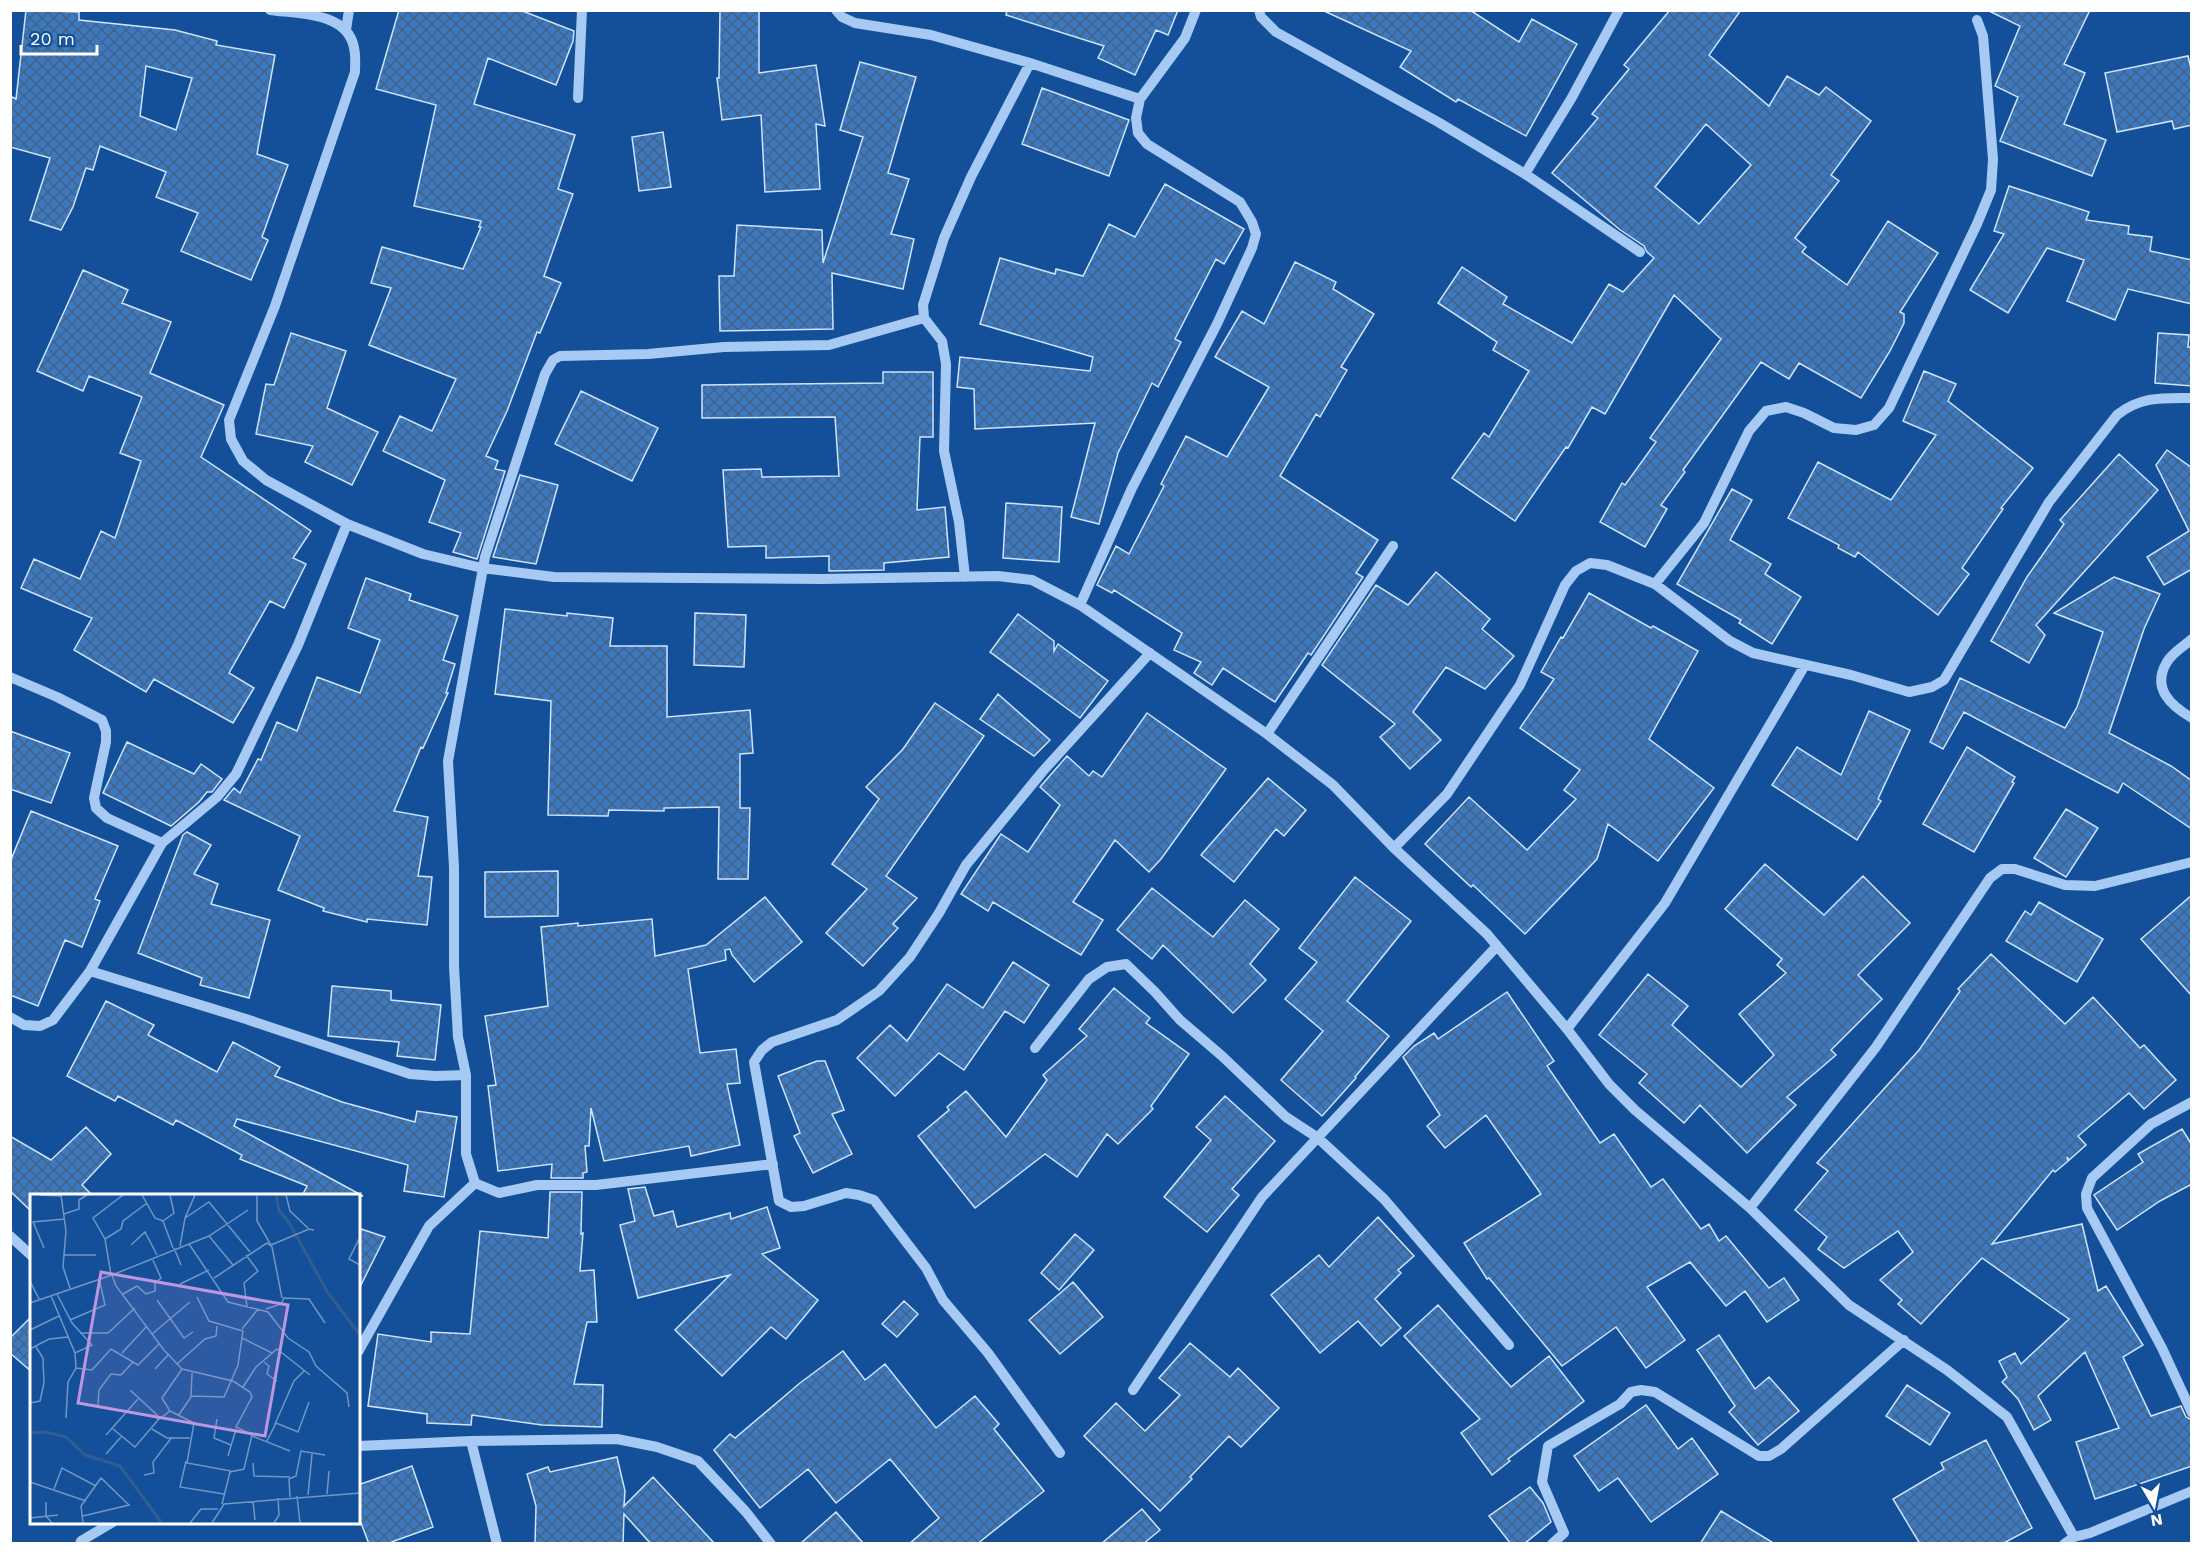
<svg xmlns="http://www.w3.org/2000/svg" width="2202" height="1554" font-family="'Work Sans',sans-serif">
	<defs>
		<pattern id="building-cross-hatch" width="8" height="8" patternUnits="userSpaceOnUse" patternTransform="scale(1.5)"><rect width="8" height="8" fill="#3c79c0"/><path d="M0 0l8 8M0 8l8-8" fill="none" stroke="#446286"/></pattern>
	</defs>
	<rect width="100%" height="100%" fill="#135099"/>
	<!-- building -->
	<path fill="url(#building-cross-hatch)" stroke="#cee4fd" stroke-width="1.5" fill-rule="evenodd" d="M26,10L79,12V20L175,30L217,41L216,45L275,55L257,154L288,165L262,237L268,240L251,280L181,251L198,213L156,197L166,172L100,146L93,170L86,168L73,207L61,230L30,220L50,158L10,147V96L16,99ZM146,66L192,78L176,130L140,116Z
		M399,10H520L574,31L573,41L556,85L488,58L474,104L575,135L558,189L573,194L544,276L561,283L540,333L537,332L507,411L486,456L498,461L495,469L505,471L477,559L453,552L461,533L429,522L445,480L383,451L400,416L432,431L456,379L369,345L391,288L371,283L382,247L463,269L481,227H479L481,221L414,206L436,105L376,89Z
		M720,10H759V73L816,65L825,126L816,124L820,189L765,192L761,115L722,120L717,78H719Z
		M1007,10H1178L1168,35L1156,30L1135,75L1098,58L1104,46L1006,15Z
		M1322,10H1470L1519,42L1532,19L1577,44L1526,136L1458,99L1456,102L1400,67L1411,51Z
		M1670,10H1741L1709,55L1769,106L1787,76L1819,95L1826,87L1871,121L1831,175L1839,181L1795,238L1806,247L1802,252L1847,285L1888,221L1938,253L1900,312L1904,314V323L1890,351L1861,398L1799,363L1789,379L1761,362L1683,470L1685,472L1661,505L1667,509L1645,547L1600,522L1622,483L1625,485L1656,442L1650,438L1721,339L1674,295L1605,414L1592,407L1568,448L1566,447L1515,521L1452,478L1484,433L1489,437L1529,371L1493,350L1497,342L1438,303L1462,267L1507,297L1503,304L1572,343L1609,284L1623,292L1654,258L1647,252L1644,246L1619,229L1552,173L1598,118L1592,114L1629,69L1624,65ZM1706,124L1751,165L1699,224L1655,187Z
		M1987,10H2090L2064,64L2085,73L2064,124L2106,140L2092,176L2000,141L2018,97L1995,86L2020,26Z
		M2188,56L2192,73V125L2174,129L2172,121L2117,132L2105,73Z
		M860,62L916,77L888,173L909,179L891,234L914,239L903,289L832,273L833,329L720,331L719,276H734L737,225L822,230L823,263L863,137L840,130Z
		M1042,88L1129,120L1109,176L1022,144Z
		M663,132L671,187L639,191L632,137Z
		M1165,184L1244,229L1224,264L1216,259L1175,339L1181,342L1158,387L1152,383L1118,453L1099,524L1071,517L1095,423L975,429L974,389L957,387L960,357L1090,371L1093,357L980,324L1000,258L1055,274L1056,269L1083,276L1109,224L1135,237Z
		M2009,186L2089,212L2086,220L2129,226L2128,234L2152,237L2150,251L2192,260V304L2128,289L2115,320L2067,301L2084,260L2047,248L2008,313L1970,290L2004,234L1994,231Z
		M1295,262L1336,282L1333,289L1374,314L1341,367L1347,370L1320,417L1316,414L1280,476L1378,540L1356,573L1363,577L1311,655L1308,653L1275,702L1223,668L1212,685L1194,673L1201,662L1174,650L1182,633L1114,590L1112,593L1097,585L1116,546L1129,554L1164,486L1161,484L1186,436L1227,457L1269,387L1215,357L1242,311L1264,324Z
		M83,270L128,290L122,303L171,322L150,373L224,405L201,457L311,531L293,558L306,564L284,608L270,601L229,673L254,688L233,723L154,679L146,692L74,650L92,618L21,588L34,559L80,579L101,531L115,538L141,461L120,453L142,397L89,376L83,391L37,371Z
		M291,333L346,351L327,408L378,432L352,485L305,462L313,446L256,434L266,384L274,385Z
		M2158,333L2189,335L2188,347H2192V386L2155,383Z
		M1924,371L1956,384L1948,401L2033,468L2001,508L2003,509L1962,568L1969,574L1938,615L1858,552L1855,557L1838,548L1839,545L1788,518L1818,462L1891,500L1936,435L1903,421Z
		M883,372H933V437H920L917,510L945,507L949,557L884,563V570L829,571V556L766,558V546L728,547L723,470L761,469L762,477L839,476L835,417L702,418V385L883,383Z
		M581,391L658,428L632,481L555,444Z
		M2167,450L2192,468V569L2164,585L2147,557L2189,531L2156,465Z
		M2119,454L2158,490L2036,625L2045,635L2029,663L1991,641L2027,577L2064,524L2060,520Z
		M520,475L558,485L536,564L493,557Z
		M1732,489L1752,500L1730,540L1771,564L1765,574L1801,597L1772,644L1739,623L1741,620L1677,584Z
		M1006,503L1062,507L1059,562L1003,558Z
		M1436,572L1490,619L1482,629L1514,656L1485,689L1446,667L1413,712L1441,740L1410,769L1380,737L1395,724L1322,665L1376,585L1408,605Z
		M2114,577L2160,594L2144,629L2109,733L2171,766L2192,781V829L2123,783L2118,793L1964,712L1943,749L1930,742L1960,678L2065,728L2077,707L2103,632L2054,613Z
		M366,578L411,594L409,600L458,616L443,660L455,664L446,693H448L423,748L421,747L394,811L428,817L418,876L432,877L427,925L367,919V922L323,911L324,908L278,890L300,836L224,800L234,788L240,793L258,759L261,760L277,722L297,731L317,677L360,693L380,640L348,628Z
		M1589,593L1651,628L1653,626L1698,651L1649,739L1714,788L1658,861L1608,824L1597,859L1525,934L1473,885L1471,887L1425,844L1469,797L1527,850L1576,799L1564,790L1580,770L1520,728L1554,679L1541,672L1561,637L1563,638Z
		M505,609L567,616V613L613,618L610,646H667V717L750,710L753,753L740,754V808H750L748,879H718L719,807L664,808V811L609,810L608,816L548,815L551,701L495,694Z
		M695,613L746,615L744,667L694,665Z
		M1018,614L1054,641V651L1058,644L1108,681L1080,718L990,652Z
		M998,694L1050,740L1034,756L980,719Z
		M935,703L984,736L886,876L917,898L893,924L898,928L863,966L826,933L867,889L832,864L879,799L866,787L903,749Z
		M1869,711L1910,730L1878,799L1881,801L1857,840L1772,785L1797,747L1841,775Z
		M1147,713L1226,769L1161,859L1149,872L1115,840L1073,902L1103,920L1081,955L993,902L988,911L961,894L1001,834L1028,852L1060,805L1040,787L1067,756L1089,776L1093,771L1102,777Z
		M10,731L70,753L51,803L10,789Z
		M127,742L194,774L201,764L222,779L212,792H207L199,802L171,826L103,793Z
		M1967,747L2015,777L2012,782L2014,783L1974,852L1923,824Z
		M1268,778L1306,810L1284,836L1276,829L1234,882L1201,855Z
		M2066,809L2098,828L2066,877L2034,858Z
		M31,811L118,846L95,899L100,901L82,947L65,940L38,1006L10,995V862Z
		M187,832L211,845L194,874L218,884L211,904L270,920L249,998L200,985L202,978L138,953L183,835Z
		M1765,864L1824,915L1863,876L1910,923L1858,975L1882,999L1831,1050L1836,1055L1787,1097L1796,1105L1747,1153L1700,1105L1684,1123L1639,1083L1647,1074L1599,1035L1648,974L1688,1006L1672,1025L1741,1087L1774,1055L1739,1014L1786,973L1777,965L1782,959L1725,909Z
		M558,871V916L485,917V872Z
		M1355,877L1411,921L1347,1001L1389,1036L1355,1077L1356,1078L1322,1116L1281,1080L1323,1031L1285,999L1317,962L1299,948Z
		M1152,888L1213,937L1245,900L1279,929L1250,964L1266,980L1233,1013L1163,945L1152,959L1117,930Z
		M2192,895V996L2141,939Z
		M765,897L802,942L754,982L732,955L730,949L725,950L726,960L688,969L700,1053L736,1049L740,1083L727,1084L740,1145L691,1156L689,1146L604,1161L591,1108L589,1146H585L587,1172L583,1173V1178H551L552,1164L498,1171L488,1086L496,1085L485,1016L548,1006L541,927L578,923V926L652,919L655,956L706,945Z
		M2039,902L2103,939L2077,982L2006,941L2025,911L2031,915Z
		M1991,954L2065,1024L2093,997L2140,1048L2144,1045L2176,1080L2144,1109L2129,1093L2078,1136L2086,1145L2069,1160L2067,1157L2068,1161L2055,1172L2053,1170L1992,1244L2082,1224L2098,1291L2106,1286L2143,1345L2123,1357L2151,1416L2181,1406L2186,1417L2192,1420V1466L2095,1499L2076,1442L2119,1428L2085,1352L2038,1396L2051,1420L2034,1430L2018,1399L2002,1382L2007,1377L1999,1361L2015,1353L2021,1364L2069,1319L1982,1258L1921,1324L1898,1304L1902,1300L1880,1280L1913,1252L1898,1231L1844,1268L1818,1249L1827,1237L1795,1210L1828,1171L1817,1163L1919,1050L1960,991L1958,989Z
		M1013,962L1049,985L1024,1023L1005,1011L964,1070L939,1053L895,1096L857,1058L890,1025L907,1041L947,984L983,1008Z
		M332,986L391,991V1000L441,1005L435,1060L397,1056L399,1042L328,1036Z
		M1114,988L1150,1018L1146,1023L1189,1054L1151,1106L1153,1109L1118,1144L1107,1134L1077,1177L1045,1154L975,1208L918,1136L949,1110L947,1107L966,1091L1006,1137L1047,1080L1043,1075L1087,1036L1079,1029Z
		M1507,992L1554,1061L1547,1066L1600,1143L1614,1134L1651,1187L1663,1179L1701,1229L1709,1224L1719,1241L1726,1236L1769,1288L1784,1278L1799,1300L1767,1322L1745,1291L1726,1306L1690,1262L1647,1287L1685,1340L1646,1368L1616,1327L1562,1366L1489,1278L1487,1279L1464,1243L1541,1194L1486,1115L1445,1148L1427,1126L1440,1115L1403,1057L1414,1046L1434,1033L1438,1039Z
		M106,1001L154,1025L148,1035L217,1072L233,1042L280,1067L275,1076L342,1102L415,1122L417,1111L457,1117L444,1197L404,1191L408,1165L237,1119L234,1126L363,1196H302L307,1186L240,1159L242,1155L176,1120L173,1125L118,1096L115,1101L67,1076Z
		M817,1061H825L844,1110L832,1114L852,1154L813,1173L794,1136L800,1133L778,1076Z
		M1225,1096L1275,1141L1232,1189L1239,1195L1207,1232L1164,1197L1211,1140L1196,1127Z
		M86,1127L111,1154L82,1185L93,1196H32V1212L10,1191V1136L51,1160Z
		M2182,1129L2192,1145V1184L2160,1201L2117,1230L2094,1195L2143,1162L2138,1154Z
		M645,1187L654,1216L673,1211L677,1227L730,1213L731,1219L767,1207L780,1248L762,1254L818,1300L786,1339L771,1327L722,1376L675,1330L730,1275L638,1298L620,1225L635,1221L628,1189Z
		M550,1192H582L581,1234L583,1233L580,1271L594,1270L597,1322H587L574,1384L603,1385L602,1427L542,1425L472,1415L471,1425L427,1423V1414L368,1406L378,1334L431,1342V1332L470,1334L480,1231L548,1238Z
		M1378,1217L1414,1256L1398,1270L1401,1273L1375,1299L1401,1328L1381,1346L1358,1321L1320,1353L1271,1295L1319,1255L1329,1267Z
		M358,1228L385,1237L358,1291Z
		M1075,1234L1094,1250L1059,1290L1041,1273Z
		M1073,1282L1103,1317L1060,1354L1029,1320Z
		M904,1301L918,1314L897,1337L882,1324Z
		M1438,1305L1511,1387L1549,1356L1584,1401L1508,1459L1510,1461L1492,1475L1461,1433L1480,1419L1404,1336Z
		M32,1316V1372L10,1353V1338Z
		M1719,1335L1755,1389L1769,1377L1799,1411L1758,1445L1729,1412L1735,1406L1697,1350Z
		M1190,1343L1230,1377L1238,1368L1279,1408L1241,1447L1229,1436L1190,1477L1192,1479L1160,1511L1084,1436L1116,1403L1145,1431L1180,1395L1159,1378Z
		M843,1351L865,1380L885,1364L936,1428L975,1396L999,1424L994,1429L1044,1491L977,1544H909L939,1518L890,1459L836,1503L808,1469L760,1508L714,1450L730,1434L735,1438L800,1383Z
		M1907,1385L1950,1413L1930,1445L1886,1416Z
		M1646,1405L1678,1449L1692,1438L1718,1474L1651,1522L1618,1478L1599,1491L1574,1456Z
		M1986,1440L2032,1528L2002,1544H1920L1893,1499L1944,1469L1941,1463Z
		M617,1457L625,1491L624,1506L653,1477L715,1544H651L624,1514L623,1544H535L536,1506L527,1474L548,1467L550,1472Z
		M412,1466L433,1527L386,1544H369L358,1515V1485Z
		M1530,1487L1543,1503L1551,1522L1524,1544H1511L1489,1516Z
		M1142,1509L1160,1530L1143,1544H1101Z
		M1721,1511L1775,1544H1700Z
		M836,1512L864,1544H800Z"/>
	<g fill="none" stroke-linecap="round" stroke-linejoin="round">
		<!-- minor -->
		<path stroke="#a6caf3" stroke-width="10" d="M270,10C299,14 348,12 354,48C356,56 355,65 355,72L275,306L229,420L231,439L243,461L266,480L347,524L423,554L482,568L554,577L821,579L998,576L1032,580L1080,605L1267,734L1333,785L1394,848L1487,934L1567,1029L1609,1084L1635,1110L1750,1208L1849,1305L1947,1370L2007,1417L2074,1537L2090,1533L2192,1491
			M836,10L842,17L855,23L931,35L1030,63L1140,99
			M1259,10L1261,17L1276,32L1438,122L1525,174L1640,252
			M346,30L349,10
			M578,98L582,10
			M1525,174L1571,99L1619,10
			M965,577L959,522L944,451L946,364L942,341L924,318L923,305L944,238L971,177L1030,63
			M1655,584L1704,523L1749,431L1766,411L1786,407L1804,413L1834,428L1856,430L1874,425L1889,408L1977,224L1991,190L1993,159L1989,110L1983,36L1977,20
			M1080,605L1132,488L1217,324L1252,248L1256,234L1252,222L1240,202L1147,144L1138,133L1136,118L1140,99L1185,38L1196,10
			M2192,639C2184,646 2172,653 2167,662C2151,688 2171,706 2192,718
			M10,677L57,697L102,720L106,731V742L94,798L96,808L107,818L162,843
			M1267,734L1393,546
			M1394,848L1447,794L1520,685L1565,585L1576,571L1590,563L1607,565L1655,584L1730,641L1753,653L1851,675L1909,692L1932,687L1944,680L2049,502L2117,415C2141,396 2163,398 2192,398
			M90,971L246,1019L410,1074L435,1076L466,1075
			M10,1017L24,1025L40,1026L53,1020L90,971L162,843L217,797L236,774L298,645L347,524
			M1567,1029L1665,903L1805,665
			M1035,1048L1089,979L1107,967L1126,964L1155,992L1180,1020L1222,1056L1286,1117L1318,1138L1384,1199L1509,1345
			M2192,1102L2151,1124L2092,1178L2086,1194L2087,1208L2162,1348L2192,1413
			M773,1164L596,1185H537L499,1193L475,1183L466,1154V1075L458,1037L454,966V867L448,761L485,557L545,374L553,360L560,356L648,354L724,347L829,345L924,318
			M1750,1208L1876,1047L1990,878L2002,869H2015L2065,885L2095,886L2192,862
			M10,1236L32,1256
			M358,1352L429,1226L475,1183
			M1133,1390L1262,1197L1497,946
			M471,1441L497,1544
			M358,1446L471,1441L617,1439L657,1447L698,1461L746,1512L771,1544
			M1060,1453L988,1353L943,1300L926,1268L874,1200L859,1195L846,1193L804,1206L791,1207L779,1201L754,1062L762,1050L772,1042L837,1020L879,991L910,957L939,913L966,865L1043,771L1150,653
			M80,1544L81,1541L113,1522
			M1552,1544L1564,1533L1542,1482L1548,1446L1620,1404L1631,1392L1641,1390L1655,1392L1759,1456H1769L1781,1449L1904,1340
			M2064,1544L2074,1537"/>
	</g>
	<!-- overview -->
	<g transform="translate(30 1194)">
		<rect width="330" height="330" fill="#135099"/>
		<path fill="none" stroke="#315d92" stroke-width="3" d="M246,1L249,17L258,27L298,99L330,141M0,239L16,238L36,243L55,261L90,272L132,329"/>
		<path fill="none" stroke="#7196c2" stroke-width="1.5" d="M10,1L31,2M31,1L36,37L33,73L40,94M112,1L125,24L133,27M256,1L260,17L278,34M227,2V27L241,51L279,35L284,36M34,20L49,15V6L57,1M155,24L179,8L220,58M133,27L144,19L140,1M133,27L143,54M179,42L203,71M330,43L319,65L330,71M75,45L91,35L93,27L117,9M159,50L198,108L238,118L258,144L279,158L286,172L317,199L319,213M101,51L115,38L127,61M150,52L155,24L165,1M14,54L3,28L35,25M144,54L151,71M34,61H66M216,61L228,77L214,89L217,113M81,81L75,45L63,24L93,1M82,81L179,42L218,16M184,84L237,49L242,53L252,104M0,87L9,105M150,90L179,76M27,100L42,129L62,151L45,159M93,100L107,92L116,100L125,97V89L131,84L122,64M21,102L45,159L46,174L38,188L36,224M127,106L154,144L163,138M0,109L82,81L86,92L134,156L152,175L203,187L220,198L222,203L206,233L222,241L214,275L200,278L192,310M236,115L251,110L254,104L279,105L295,129M40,126L75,111L69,84M212,135L228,115M0,136L29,122M50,139H78L105,114M122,140L160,108M212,144L242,159M0,155L19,145L38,143M92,159L117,132M234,168L239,172L237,180L247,187M147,170L175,145L186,142L187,132M46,174L62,176L81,155L108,171L129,150M125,175L138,161M213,193L226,173L247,155L280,181M161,202L194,203L208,171L213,137L179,127L167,103M0,209L10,207L14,189L13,164L6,153M68,211L69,196L81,180L91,181L103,168M140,217L164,229L157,269L201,277M148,222L161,203L162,179M187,225L184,244L201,251M128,226L140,217L132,204L152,175M245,230L264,187L275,176M83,235L105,253L128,226L127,221L100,196M122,235L137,244H160M76,241L108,205M222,242L260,257M237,247L246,229L268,238L279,208M76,260L91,243M198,262L206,235M156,267L150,293L194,300M223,269L224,282L260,283M114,281L124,279L123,268L142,243M0,288L56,307M24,295L32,274L66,292M297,300L299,277M278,301L282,260M267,302L270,329M260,303L259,285L266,282L271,257L295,261M223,307L225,326M16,308V322L22,329M0,324L28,321M53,329L51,312L71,284L99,311L53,322M160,329L171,315H188M182,329L194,310L330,299M244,329L249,321L248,304"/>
		<path fill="#bd96df" fill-opacity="0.15" stroke="#bd96df" stroke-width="3" d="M71,78L258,111L235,242L48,209Z"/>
		<rect width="330" height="330" fill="none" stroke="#fff" stroke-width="3"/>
	</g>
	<!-- border -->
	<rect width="2202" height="1554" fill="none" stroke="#ffffff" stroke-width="24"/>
	<!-- north arrow -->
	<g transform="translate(2154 1506) rotate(170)" stroke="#135099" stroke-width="4.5" paint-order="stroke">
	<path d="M0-4.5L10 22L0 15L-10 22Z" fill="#ffffff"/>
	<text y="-9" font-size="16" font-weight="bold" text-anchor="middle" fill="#ffffff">N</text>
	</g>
	<!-- scale -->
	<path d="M21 45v9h76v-9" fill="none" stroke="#ffffff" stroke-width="3"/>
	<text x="30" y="45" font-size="18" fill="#ffffff" stroke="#135099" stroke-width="4.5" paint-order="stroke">20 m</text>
</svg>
